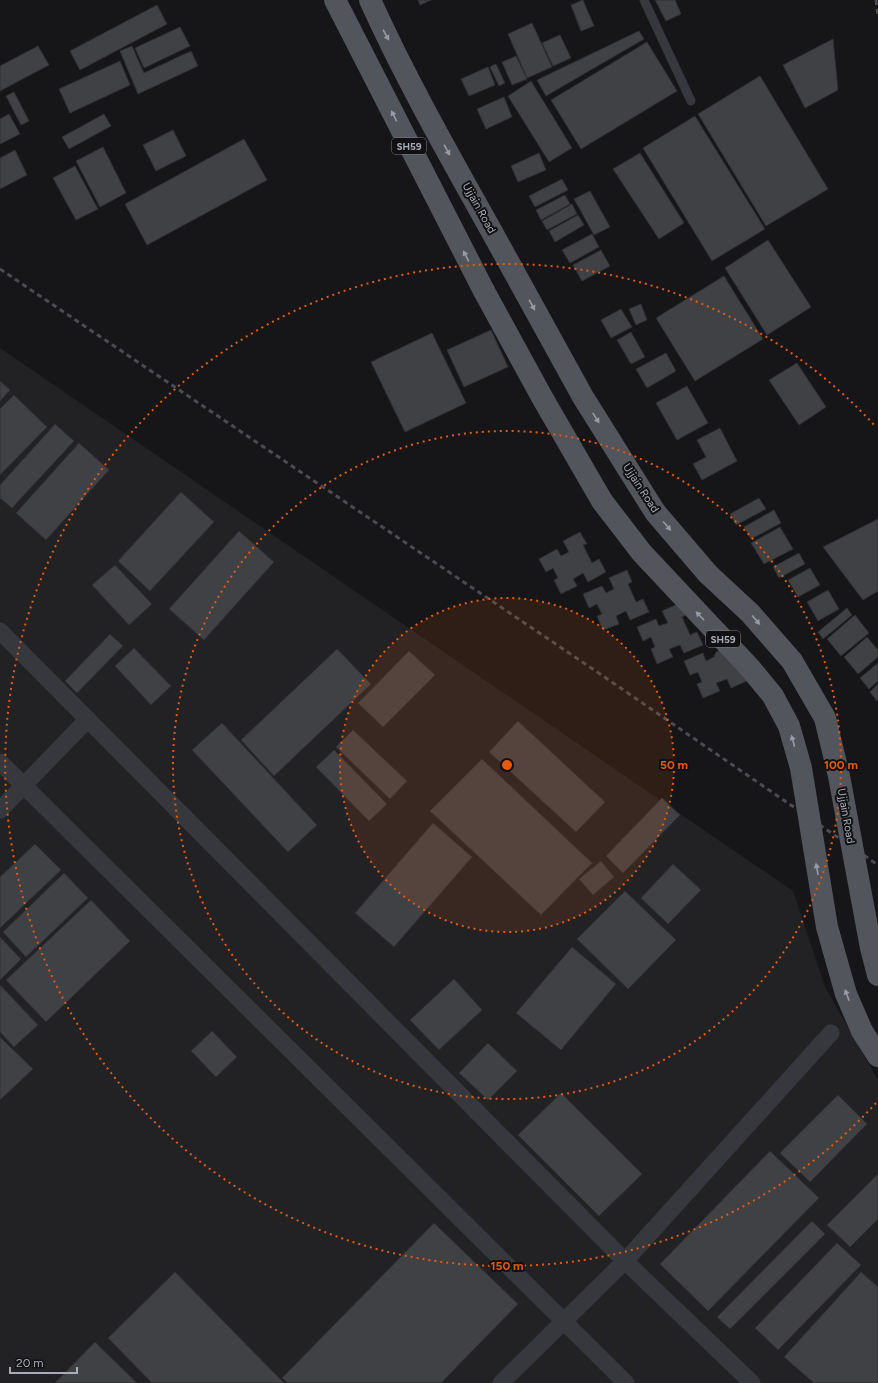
<svg xmlns="http://www.w3.org/2000/svg" width="878" height="1383" font-family="Figtree,sans-serif">
	<rect width="100%" height="100%" fill="#161618"/>
	<!-- built -->
	<path fill="#222225" d="M0,348L793,891L825,987L878,1080V1383H0Z"/>
	<!-- building -->
	<path fill="#404145" stroke="#303034" d="M418,0H431L420,5Z
		M583,0L594,26L581,31L571,5Z
		M655,0H675L681,14L666,21Z
		M157,5L167,24L80,70L70,51Z
		M532,23L552,67L527,78L508,34Z
		M180,27L190,46L144,68L135,48Z
		M639,31L644,39L546,96L537,80Z
		M560,35L571,58L553,66L542,43Z
		M833,39L838,90L805,108L783,65Z
		M647,42L677,91L581,149L551,100Z
		M38,46L49,65L0,91V66Z
		M132,46L144,73L191,51L198,66L138,94L120,51Z
		M516,56L527,79L512,85L502,62Z
		M120,61L130,85L70,113L59,89Z
		M496,64L505,83L499,86L490,67Z
		M488,67L495,85L469,96L461,79Z
		M760,76L828,189L766,226L698,114Z
		M531,81L572,148L549,162L508,96Z
		M14,92L29,121L21,125L6,96Z
		M504,97L512,117L486,129L477,109Z
		M9,114L20,134L0,144V119Z
		M104,114L111,126L69,149L62,137Z
		M695,116L765,229L712,261L643,148Z
		M173,130L186,156L156,171L143,145Z
		M244,139L267,180L147,245L125,204Z
		M103,147L126,193L100,207L76,161Z
		M15,150L27,175L0,189V158Z
		M539,153L546,170L518,182L511,166Z
		M640,153L684,223L659,239L613,169Z
		M75,166L98,209L76,220L53,178Z
		M562,179L568,190L535,207L529,196Z
		M590,191L610,227L594,235L574,199Z
		M565,195L570,204L541,220L536,210Z
		M572,204L577,214L547,230L542,221Z
		M578,215L584,225L555,242L549,231Z
		M592,234L599,247L570,263L562,250Z
		M768,240L811,307L767,335L725,268Z
		M601,250L610,266L582,281L573,265Z
		M724,276L763,339L695,381L656,318Z
		M641,304L647,320L636,325L629,309Z
		M621,309L632,327L611,338L601,320Z
		M491,330L508,367L464,387L447,350Z
		M631,332L645,357L631,364L617,340Z
		M432,333L466,403L405,432L371,362Z
		M666,353L676,371L647,388L636,369Z
		M797,363L826,407L799,425L769,380Z
		M0,381L10,390L0,401Z
		M687,386L708,423L677,440L656,403Z
		M14,395L47,427L0,475V409Z
		M55,424L74,441L12,508L0,498V485Z
		M720,428L737,461L702,480L693,464L706,457L697,440Z
		M79,443L109,470L46,540L16,513Z
		M181,492L214,522L150,591L118,561Z
		M759,498L766,509L736,525L730,514Z
		M774,510L781,523L751,539L744,527Z
		M878,519V591L863,600L823,547Z
		M780,527L793,549L764,564L751,543Z
		M239,531L274,562L204,640L169,609Z
		M580,532L587,544L583,545L592,563L599,559L606,572L588,582L583,573L573,579L577,586L561,594L554,580L558,578L553,568L546,572L539,559L557,549L561,556L569,552L563,541Z
		M799,553L805,564L779,578L773,567Z
		M115,565L152,604L129,625L92,585Z
		M810,568L820,585L798,597L788,580Z
		M627,570L632,582L628,584L636,602L643,599L649,612L630,620L626,611L616,616L619,624L603,630L597,616L602,614L597,604L589,608L583,594L602,586L606,593L614,589L609,578Z
		M828,590L839,609L818,621L807,602Z
		M680,603L686,615L682,617L690,635L697,632L703,645L684,653L680,645L669,649L673,657L657,664L651,649L655,647L651,637L643,641L637,627L656,619L659,626L668,623L662,611Z
		M847,608L852,615L823,639L818,632Z
		M855,615L869,633L841,656L827,639Z
		M110,634L123,646L77,693L65,681Z
		M867,637L878,650V657L858,674L844,657Z
		M134,648L171,686L151,705L115,666Z
		M726,648L749,680L731,688L727,679L716,683L720,691L703,698L697,684L702,682L698,672L690,675L684,661L703,653L706,661L714,657L716,652Z
		M337,649L371,684L274,776L241,740Z
		M409,651L435,675L383,727L358,703Z
		M878,663V681L869,689L860,678Z
		M878,684V700L877,701L870,692Z
		M518,721L605,802L576,832L489,752Z
		M222,723L317,825L288,852L192,750Z
		M353,730L407,781L390,799L336,747Z
		M334,750L387,804L369,821L316,767Z
		M482,759L592,863L541,915L430,811Z
		M662,798L680,815L623,873L606,856Z
		M433,823L472,857L394,947L355,913Z
		M35,844L61,870L0,928V877Z
		M601,861L614,877L593,895L579,879Z
		M673,864L701,890L668,924L641,898Z
		M64,873L88,898L26,957L3,932Z
		M625,891L676,940L628,989L577,939Z
		M91,900L130,941L46,1022L6,980Z
		M0,937L21,959L0,980Z
		M572,947L616,984L561,1050L516,1013Z
		M454,979L482,1010L439,1050L410,1020Z
		M0,985L38,1025L14,1047L0,1032Z
		M212,1031L237,1057L216,1077L191,1051Z
		M0,1037L33,1069L0,1100Z
		M488,1043L517,1071L488,1100L459,1073Z
		M561,1093L642,1174L599,1216L518,1135Z
		M838,1095L867,1124L810,1182L780,1153Z
		M770,1151L819,1198L708,1311L660,1264Z
		M878,1174V1219L850,1247L827,1225Z
		M812,1221L825,1234L730,1329L717,1317Z
		M434,1223L518,1304L441,1383H288L282,1378Z
		M837,1243L861,1265L778,1350L755,1328Z
		M175,1272L284,1383H152L108,1338Z
		M861,1272L878,1287V1383H814L784,1357Z
		M95,1342L137,1383H55Z"/>
	<g fill="none" stroke-linecap="round" stroke-linejoin="round">
		<!-- service -->
		<path stroke="#37383d" stroke-width="9" d="M644,0L691,101"/>
		<!-- minor -->
		<path stroke="#37383d" stroke-width="17" d="M0,631L625,1261L752,1383
			M0,762L626,1383
			M0,810L88,719
			M501,1383L625,1261L831,1033"/>
		<!-- primary -->
		<path stroke="#53555c" stroke-width="22" d="M335,0L484,291
			M370,0C412,93 464,181 513,270
			M862,1031L878,1056"/>
		<!-- rail -->
		<path stroke="#4a4c52" stroke-width="3" stroke-dasharray="5 4" stroke-linecap="butt" d="M876,0L878,17
			M0,269L606,678L878,865"/>
		<!-- primary-bridge -->
		<path stroke="#53555c" stroke-width="22" d="M513,270L583,397L655,512L708,574L750,613L792,661L825,718L839,776L871,948L878,975
			M484,291L543,399L602,501L642,553L750,668L773,696L789,726L801,768L827,927L846,994L862,1031"/>
	</g>
	<!-- one-way arrows -->
	<defs><path id="oneway-solid" d="M-6-.8H1V-3.2L6.5 0L1 3.2V.8H-6Z"/></defs>
	<g fill="#979ba6">
		<use href="#oneway-solid" transform="translate(386 35) rotate(61)"/>
		<use href="#oneway-solid" transform="translate(394 116) rotate(-117)"/>
		<use href="#oneway-solid" transform="translate(447 150) rotate(61)"/>
		<use href="#oneway-solid" transform="translate(466 256) rotate(-117)"/>
		<use href="#oneway-solid" transform="translate(532 305) rotate(61)"/>
		<use href="#oneway-solid" transform="translate(596 418) rotate(58)"/>
		<use href="#oneway-solid" transform="translate(667 526) rotate(49)"/>
		<use href="#oneway-solid" transform="translate(700 616) rotate(-134)"/>
		<use href="#oneway-solid" transform="translate(756 620) rotate(49)"/>
		<use href="#oneway-solid" transform="translate(793 741) rotate(-105)"/>
		<use href="#oneway-solid" transform="translate(817 869) rotate(-100)"/>
		<use href="#oneway-solid" transform="translate(847 995) rotate(-110)"/>
	</g>
	<!-- distance rings -->
	<circle cx="507" cy="765" r="167" fill="#e8590c" fill-opacity=".12"/>
	<g fill="none" stroke="#e8590c" stroke-width="2" stroke-dasharray="2 4">
		<circle cx="507" cy="765" r="167"/>
		<circle cx="507" cy="765" r="334"/>
		<path d="M876 1103A501 501 0 1 1 876 427"/>
	</g>
	<g text-anchor="middle" dominant-baseline="central" stroke-width="4" stroke-linejoin="round" paint-order="stroke">
		<!-- shield labels -->
		<g fill="#111113" stroke="#7b7e86" stroke-width="1">
			<rect x="392" y="138" width="34" height="16" rx="3"/>
			<rect x="706" y="631" width="34" height="16" rx="3"/>
		</g>
		<g font-size="10" font-weight="bold" fill="#a8adb8">
			<text x="409" y="146">SH59</text>
			<text x="723" y="639">SH59</text>
		</g>
		<!-- street labels -->
		<g font-size="11" fill="#a8adb8" stroke="#111113">
			<text transform="translate(479 208) rotate(61)">Ujjain Road</text>
			<text transform="translate(641 488) rotate(57)">Ujjain Road</text>
			<text transform="translate(846 816) rotate(80)">Ujjain Road</text>
		</g>
	</g>
	<circle cx="507" cy="765" r="6" fill="#e8590c" stroke="#111113" stroke-width="2"/>
	<g font-size="12" text-anchor="middle" font-weight="bold" fill="#e8590c" stroke="#111113" stroke-width="4" stroke-linejoin="round" paint-order="stroke">
		<text x="674" y="769">50 m</text>
		<text x="841" y="769">100 m</text>
		<text x="507" y="1270">150 m</text>
	</g>
	<!-- scale -->
	<path d="M10 1367v6h67v-6" fill="none" stroke="#a8adb8" stroke-width="2"/>
	<text x="16" y="1367" font-size="12" fill="#a8adb8" stroke="#111113" stroke-width="3" paint-order="stroke">20 m</text>
</svg>
